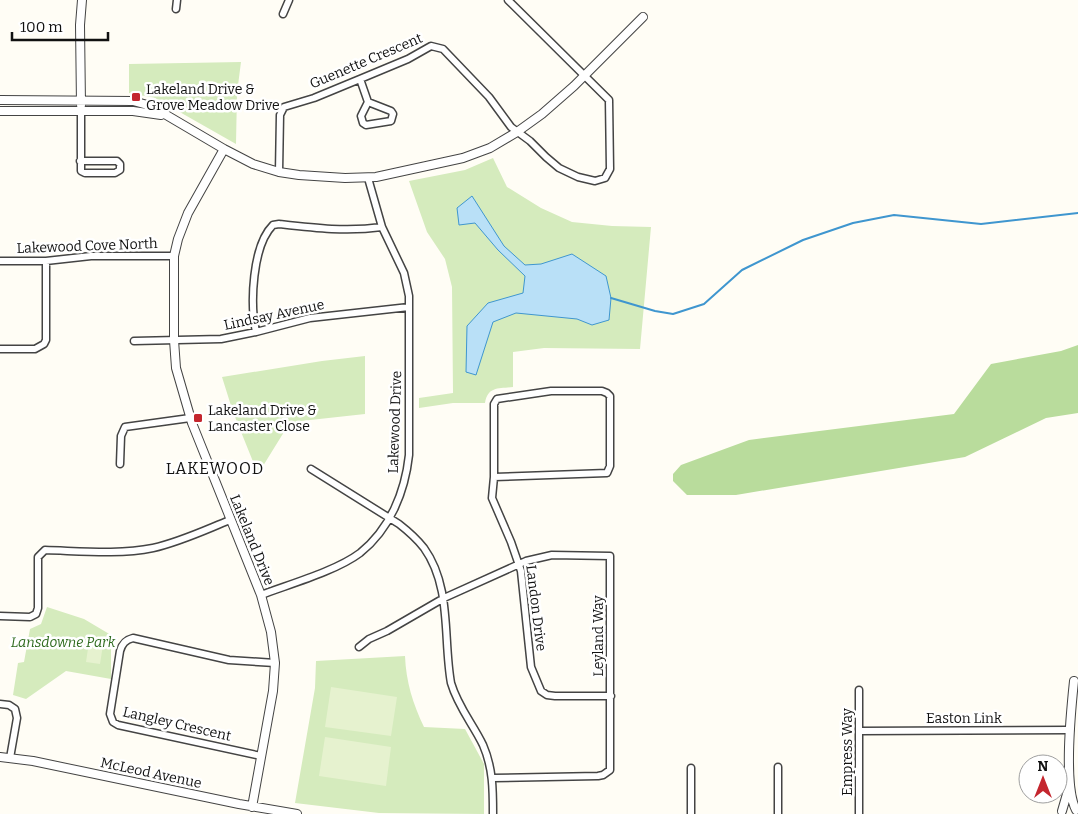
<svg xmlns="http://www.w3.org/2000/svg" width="1078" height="814" font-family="Bitter,serif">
	<rect width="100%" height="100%" fill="#fffdf5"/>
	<!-- green -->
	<path fill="#d5ebbd" d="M241,62L237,93L236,144L155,98L129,93V64Z
		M493,158L507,187L541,208L572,222L612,226L651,227L640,349L544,348L513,352V387C499,389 488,386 485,403H453L419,408V398L453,393L452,287L445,259L427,232L409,181L465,170Z
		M365,356V414L301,421L284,432L258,474L233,412L222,377L322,361Z
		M47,607L84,619L111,635V679L66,671L26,699L13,695L18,663L24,662L30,629L41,624Z
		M405,656C406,682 413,704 424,727L465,729L484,764V814L379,813L295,803L315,688L316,661Z"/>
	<!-- forest -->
	<path fill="#b9dc9c" d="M1078,345V413L1046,418L965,457L736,495H687L673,481V474L681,465L749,440L954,414L991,364L1061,351Z"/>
	<!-- pitch -->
	<path fill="#e6f2cf" d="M199,81H213L212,95H198Z
		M89,642L103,645L100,664L86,662Z
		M331,687L397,697L391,736L325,727Z
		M325,737L391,747L386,786L319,776Z"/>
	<!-- water -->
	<path fill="#b9e0f7" stroke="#3f96cf" d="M472,196L504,246L525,265L541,264L572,254L606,276L611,298L609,320L592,325L577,319L516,313L493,322L476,375L466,372L467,326L488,303L523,293L525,276L498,250L475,223L459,225L457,208Z"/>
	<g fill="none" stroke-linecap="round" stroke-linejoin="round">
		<!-- stream -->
		<path stroke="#3f96cf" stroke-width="2" d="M611,298L655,311L673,314L704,304L742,270L803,240L853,223L894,215L981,224L1078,213"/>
		<defs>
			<path id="minor" d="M176,9L177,0
				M283,14L289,0
				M360,79L368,102L391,111L393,114L391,121L366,125L363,123L361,116L368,102
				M80,161H117L120,164V170L115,173H85L81,171V111
				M279,172L280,115L284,107L314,98L360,79L408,59L431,46L443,49L489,97L511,127L530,141L546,157L559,168L578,177L595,181L605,178L610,169L609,100L508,0
				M0,261H46L91,256H174
				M256,332C250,304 252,246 273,225L279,224C314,228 347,232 382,227
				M134,341L221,339L256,332L310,318L409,307
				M0,349H35L44,344L46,340V261
				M120,464L121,436L125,427L190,418
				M311,469L399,524C408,531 417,539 424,548C452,587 443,639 451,683C458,707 473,724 483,745C493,768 493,790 493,814
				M494,477L607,473L610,466V396L607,393L602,391H551L497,399L494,404V477L492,498L511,542L521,571L531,667L541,691L547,695L555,696H611
				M261,595C290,584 336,571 360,553C390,529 405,492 409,455V296L404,273L382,227L368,178
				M0,616L30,617L36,614L38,608V557L45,550C80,551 119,555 153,548C180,542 205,530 230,520
				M359,647L369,639L387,631L444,598L526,561L552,555L610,556V770L603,775L598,776L493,778
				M859,690V814
				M0,704L9,705L15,709L17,718L10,758
				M859,731L1070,730
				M261,756L118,725L113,722L110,714L120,651C122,644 125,640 133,638L229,660L275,663
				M778,767V814
				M691,768V814"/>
			<path id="tertiary" d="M0,100L133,101L151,106L224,149L253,164L279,172L299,175L345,178L376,177L463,158L490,148L517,132L542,114L574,86L643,17
				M81,105L80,25L82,0
				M0,111H133L161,115
				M224,149L188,213L178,239L174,256V340L176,368L192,423L261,595L271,632L275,663L273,691L252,807
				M1074,681C1071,710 1063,785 1076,810
				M0,757L33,761L239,804L297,814
				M1062,811L1069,787"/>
		</defs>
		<!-- minor casing -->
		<use href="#minor" stroke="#444" stroke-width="9"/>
		<!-- tertiary casing -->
		<use href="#tertiary" stroke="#444" stroke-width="10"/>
		<!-- minor -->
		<use href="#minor" stroke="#fff" stroke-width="6"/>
		<!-- tertiary -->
		<use href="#tertiary" stroke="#fff" stroke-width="8"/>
	</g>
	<!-- markers -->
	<g fill="#c4262e" stroke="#fff" stroke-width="2">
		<rect x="131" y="92" width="10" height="10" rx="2.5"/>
		<rect x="193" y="413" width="10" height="10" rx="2.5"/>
	</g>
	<g text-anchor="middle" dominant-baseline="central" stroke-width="5" stroke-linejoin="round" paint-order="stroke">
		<!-- street labels -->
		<g font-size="14" fill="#111" stroke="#fff">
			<text transform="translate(366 61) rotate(-23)">Guenette Crescent</text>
			<text transform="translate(87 246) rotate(-2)">Lakewood Cove North</text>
			<text transform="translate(274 315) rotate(-12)">Lindsay Avenue</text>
			<text transform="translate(395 422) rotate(-88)">Lakewood Drive</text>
			<text transform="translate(252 540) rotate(68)">Lakeland Drive</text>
			<text transform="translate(536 608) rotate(83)">Landon Drive</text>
			<text transform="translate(598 636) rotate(-90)">Leyland Way</text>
			<text x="964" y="718">Easton Link</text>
			<text transform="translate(177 724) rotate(13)">Langley Crescent</text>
			<text transform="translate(847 752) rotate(-90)">Empress Way</text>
			<text transform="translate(151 773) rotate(12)">McLeod Avenue</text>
		</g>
		<!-- poi labels -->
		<g font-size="14" fill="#111" stroke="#fff" text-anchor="start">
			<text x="146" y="89">Lakeland Drive &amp;<tspan x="146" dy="16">Grove Meadow Drive</tspan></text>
			<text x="208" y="410">Lakeland Drive &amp;<tspan x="208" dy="16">Lancaster Close</tspan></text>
		</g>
		<!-- park labels -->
		<g font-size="14" font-style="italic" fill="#2f6b1f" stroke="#fff">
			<text x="63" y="642">Lansdowne Park</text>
		</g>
		<!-- quarter labels -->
		<g font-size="16" letter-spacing="1" fill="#111" stroke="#fff">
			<text x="215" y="468">LAKEWOOD</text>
		</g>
	</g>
	<!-- north arrow -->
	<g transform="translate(1043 779)"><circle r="24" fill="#ffffff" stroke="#a0a0a0"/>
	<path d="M0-4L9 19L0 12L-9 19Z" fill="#c4262e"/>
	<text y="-8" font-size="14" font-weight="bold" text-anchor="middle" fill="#111111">N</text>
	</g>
	<!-- scale -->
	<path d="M12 32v8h96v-8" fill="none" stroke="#111111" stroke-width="2.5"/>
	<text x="20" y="32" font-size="15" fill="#111111" stroke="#ffffff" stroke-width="4" paint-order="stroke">100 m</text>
</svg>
